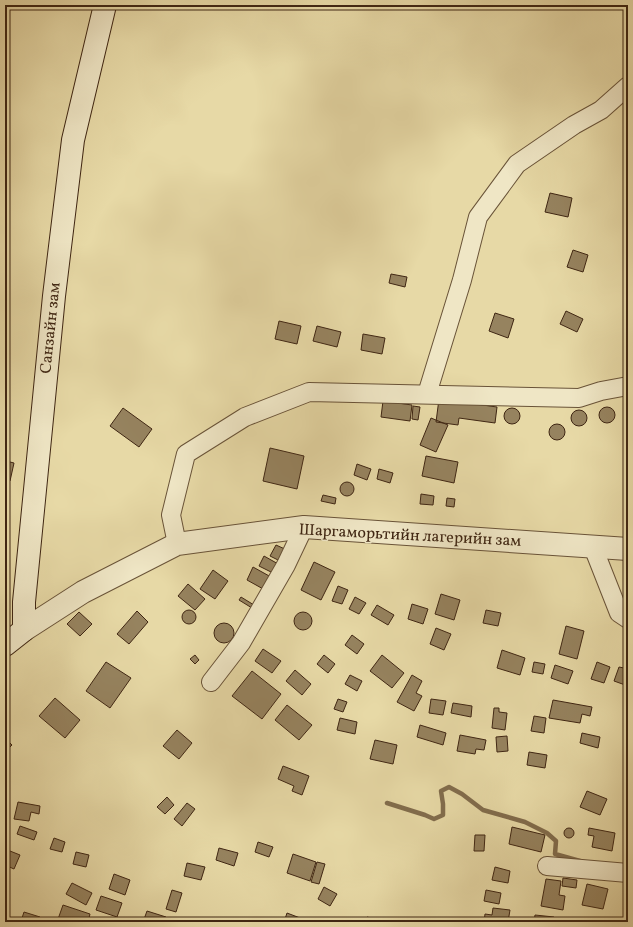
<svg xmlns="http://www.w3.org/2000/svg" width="633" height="927" font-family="Vollkorn,serif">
	<rect width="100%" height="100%" fill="#e7d9a6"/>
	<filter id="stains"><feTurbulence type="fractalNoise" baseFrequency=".005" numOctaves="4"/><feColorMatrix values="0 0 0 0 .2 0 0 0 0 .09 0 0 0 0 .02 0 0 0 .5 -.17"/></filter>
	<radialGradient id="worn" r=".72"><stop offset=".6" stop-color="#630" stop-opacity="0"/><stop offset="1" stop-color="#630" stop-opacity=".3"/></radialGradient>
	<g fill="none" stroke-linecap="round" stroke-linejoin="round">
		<!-- stream -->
		<path stroke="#826d4d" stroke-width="4.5" d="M387,803L425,815L434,819L443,815V804L441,791L449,787L462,794L483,810L525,822L547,833L556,841L555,854L580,861"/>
	</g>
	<!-- building -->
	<path fill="#96835f" stroke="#3f2613" d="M550,193L572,198L568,217L545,212Z
		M573,250L588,255L583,272L567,267Z
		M391,274L407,277L405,287L389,283Z
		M566,311L583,319L577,332L560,324Z
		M495,313L514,319L508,338L489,331Z
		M279,321L301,326L297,344L275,339Z
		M317,326L341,332L337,347L313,341Z
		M363,334L385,338L382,354L361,350Z
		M439,399L497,407L495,423L459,418L458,425L436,422Z
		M383,401L412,405L410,421L381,417Z
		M413,406L420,407L418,420L412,419Z
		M599 415a8 8 0 1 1 16 0a8 8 0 1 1-16 0Z
		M123,408L152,429L139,447L110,426Z
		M504 416a8 8 0 1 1 16 0a8 8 0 1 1-16 0Z
		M571 418a8 8 0 1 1 16 0a8 8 0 1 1-16 0Z
		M431,418L448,425L436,452L420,445Z
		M549 432a8 8 0 1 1 16 0a8 8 0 1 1-16 0Z
		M270,448L304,456L297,489L263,481Z
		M426,456L458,462L454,483L422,476Z
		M6,461L14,463L10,481L5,480Z
		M357,464L371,469L367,480L354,475Z
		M379,469L393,473L390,483L377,479Z
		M340 489a7 7 0 1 1 14 0a7 7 0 1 1-14 0Z
		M421,494L434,496L433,505L420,504Z
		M323,495L336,498L335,504L321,501Z
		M447,498L455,499L454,507L446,506Z
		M276,545L287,550L282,562L270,556Z
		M264,556L280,565L275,574L259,566Z
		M314,562L335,572L321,600L301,590Z
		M253,567L271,577L265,590L247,580Z
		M213,570L228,581L215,599L200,589Z
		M188,584L205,599L195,610L178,596Z
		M338,586L348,590L342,604L332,601Z
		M441,594L460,600L454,620L435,614Z
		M241,597L254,605L252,608L239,600Z
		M355,597L366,603L359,614L349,609Z
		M412,604L428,609L423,624L408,619Z
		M377,605L394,615L388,625L371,615Z
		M486,610L501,613L498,626L483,623Z
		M182 617a7 7 0 1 1 14 0a7 7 0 1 1-14 0Z
		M137,611L148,622L129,644L117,634Z
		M294 621a9 9 0 1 1 18 0a9 9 0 1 1-18 0Z
		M79,612L92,624L80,636L67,624Z
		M214 633a10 10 0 1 1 20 0a10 10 0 1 1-20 0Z
		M566,626L584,631L577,659L559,654Z
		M436,628L451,634L444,650L430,644Z
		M352,635L364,644L357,654L345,645Z
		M263,649L281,661L272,673L255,661Z
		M502,650L525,658L520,675L497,668Z
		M195,655L199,660L195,664L190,659Z
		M324,655L335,664L328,673L317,664Z
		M382,655L404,673L392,688L370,671Z
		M106,662L131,678L110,708L86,691Z
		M534,662L545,664L543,674L532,672Z
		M597,662L610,667L604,683L591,679Z
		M625,664H628V686L614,681L619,667L624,668Z
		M555,665L573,671L568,684L551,678Z
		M295,670L311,684L302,695L286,681Z
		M252,671L281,694L262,719L232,696Z
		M350,675L362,681L357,691L345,684Z
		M412,675L422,681L416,693L422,696L414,711L397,702Z
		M55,698L80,720L65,738L39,716Z
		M338,699L347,702L343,712L334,709Z
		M431,699L446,701L443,715L429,713Z
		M553,700L592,707L590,716L582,714L580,723L549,718Z
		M453,703L472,706L471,717L451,713Z
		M287,705L312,725L299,740L275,720Z
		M494,708H499V712L507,713L505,730L492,728Z
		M534,716L546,718L544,733L531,731Z
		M340,718L357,722L355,734L337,730Z
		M420,725L446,733L443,745L417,737Z
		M177,730L192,743L179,759L163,746Z
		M582,733L600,737L598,748L580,743Z
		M460,735L486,740L484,750L476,749L475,754L457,751Z
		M507,736L508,751L497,752L496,737Z
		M5,738L12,745L5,752Z
		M375,740L397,745L393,764L370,759Z
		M529,752L547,755L545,768L527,765Z
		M283,766L309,776L302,795L292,791L294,786L278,779Z
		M587,791L607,799L600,815L580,807Z
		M167,797L174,805L165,814L157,807Z
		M18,802L40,806L39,814L31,812L29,821L14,819Z
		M187,803L195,809L182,826L174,819Z
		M20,826L37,832L34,840L17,834Z
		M512,827L545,835L541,852L509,844Z
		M564 833a5 5 0 1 1 10 0a5 5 0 1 1-10 0Z
		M589,828L615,833L612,851L592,847L594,836L588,835Z
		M475,835H485L484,851H474Z
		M54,838L65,842L62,852L50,849Z
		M258,842L273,847L269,857L255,852Z
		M219,848L238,853L234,866L216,860Z
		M5,849L20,855L14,869L5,865Z
		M76,852L89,855L86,867L73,864Z
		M293,854L316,862L310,881L287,873Z
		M317,862L325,864L319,884L311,882Z
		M187,863L205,867L201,880L184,876Z
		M495,867L510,871L508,883L492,880Z
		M114,874L130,880L125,895L109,889Z
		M563,878L577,880L576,888L562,886Z
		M546,879L561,881L559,895L565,896L563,910L541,906Z
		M72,883L92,893L86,905L66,894Z
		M587,884L608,889L603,909L582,905Z
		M324,887L337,894L330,906L318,899Z
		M172,890L182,893L176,912L166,909Z
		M486,890L501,893L499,904L484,901Z
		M101,896L122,903L117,917L96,910Z
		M63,905L90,914L88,922H57Z
		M493,908L510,910L508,922H484L485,914L492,915Z
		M147,911L166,917L164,922H143Z
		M24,912L40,917L39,922L21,921Z
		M287,913L308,921V922H284Z
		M535,915L554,917V922H534Z
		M367,917L386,922H366Z"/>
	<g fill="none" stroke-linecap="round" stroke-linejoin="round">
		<defs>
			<path id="minor" d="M427,394L462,280L478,217L517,164L574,125L601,110L628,86
				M177,544L171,515L186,454L245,417L309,392L579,398L601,391L628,386
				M593,547L619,613L628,619
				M211,682L241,643L286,565L304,527
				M547,866L628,873"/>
			<path id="tertiary" d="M24,630L83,592L177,544L304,527L628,549"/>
			<path id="secondary" d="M5,645L24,630V602L54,296L73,140L105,5"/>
		</defs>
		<!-- minor casing -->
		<use href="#minor" stroke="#695338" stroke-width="20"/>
		<!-- tertiary casing -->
		<use href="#tertiary" stroke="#695338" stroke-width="24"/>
		<!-- secondary casing -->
		<use href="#secondary" stroke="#3f2613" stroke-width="24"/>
		<!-- minor -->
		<use href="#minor" stroke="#efe6c5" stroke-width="18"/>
		<!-- tertiary -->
		<use href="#tertiary" stroke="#efe6c5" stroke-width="22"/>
		<!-- secondary -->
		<use href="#secondary" stroke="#efe6c5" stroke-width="22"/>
	</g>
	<g text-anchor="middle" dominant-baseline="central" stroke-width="3" stroke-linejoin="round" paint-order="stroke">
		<!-- street labels -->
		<g font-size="16" fill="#3f2613" stroke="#efe6c5">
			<text transform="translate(51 328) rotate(-84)">Санзайн зам</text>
			<text transform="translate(410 536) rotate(3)">Шаргаморьтийн лагерийн зам</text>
		</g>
	</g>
	<!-- margin -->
	<rect width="633" height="927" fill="none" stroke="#e7d9a6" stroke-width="20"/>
	<rect x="6" y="6" width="621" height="915" fill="none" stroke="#3f2613" stroke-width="2"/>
	<rect x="10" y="10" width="613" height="907" fill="none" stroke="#3f2613"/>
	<rect width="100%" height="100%" filter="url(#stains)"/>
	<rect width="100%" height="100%" fill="url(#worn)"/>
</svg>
